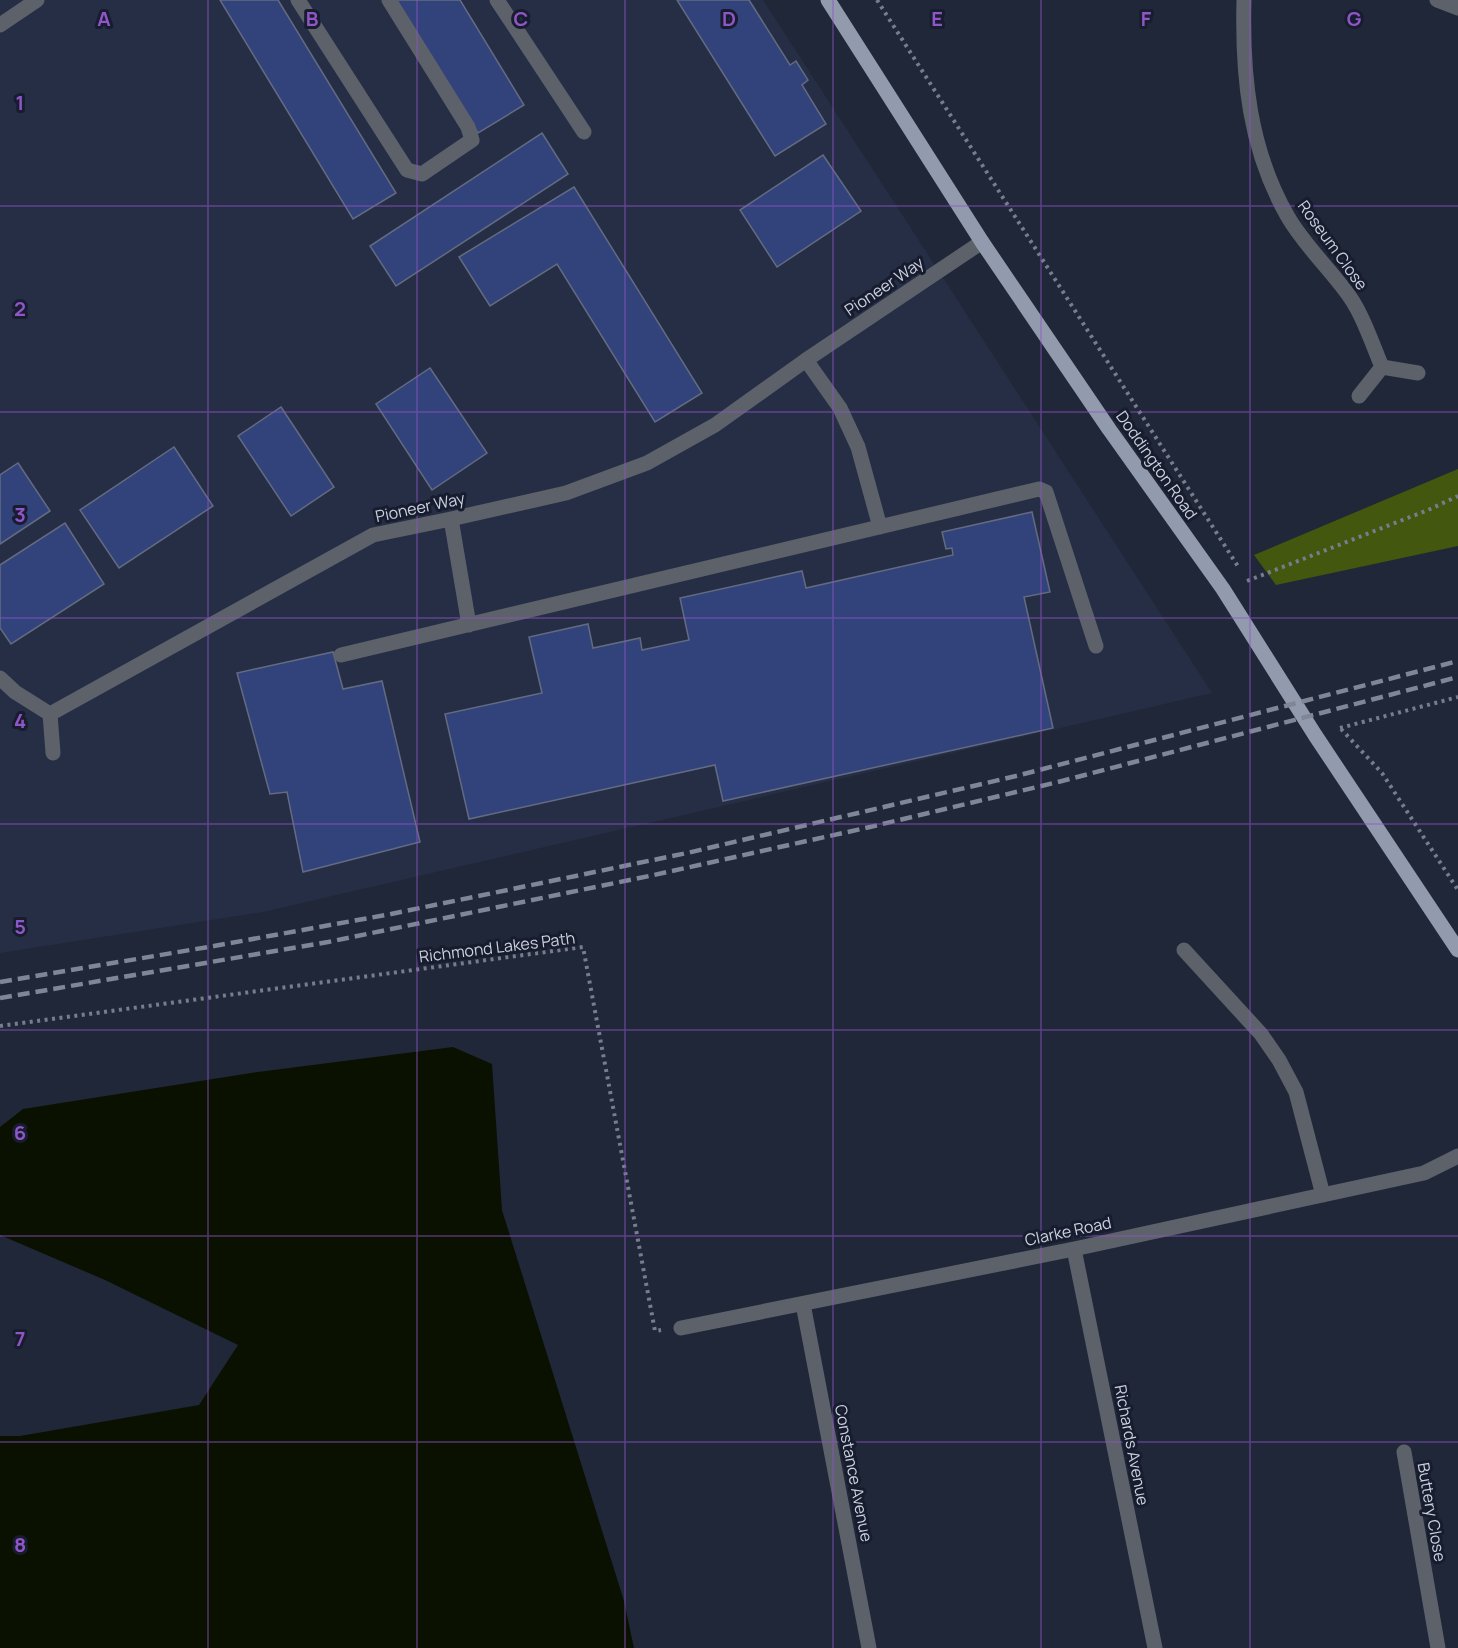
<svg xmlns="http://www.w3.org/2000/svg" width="1458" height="1648" font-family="Manrope,sans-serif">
	<rect width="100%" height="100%" fill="#202739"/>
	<!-- built -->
	<path fill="#262e46" d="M0,0H763L1212,693L263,912L0,953Z"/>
	<!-- forest -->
	<path fill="#44570e" d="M1458,469V546L1276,585L1254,555Z"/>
	<!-- water -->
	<path fill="#0b1100" d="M453,1047L492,1064L502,1210L624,1601L634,1648H0V1436H20L199,1405L238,1345L105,1280L0,1235V1127L23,1109L251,1073Z"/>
	<!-- building -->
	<path fill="#32427b" stroke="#636b81" stroke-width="1.5" d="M220,0H278L396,193L353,219Z
		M396,0H460L524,105L478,133Z
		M677,0H749L790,65L796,61L808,80L802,85L826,124L775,156Z
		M542,133L568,174L396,286L370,246Z
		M823,155L861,211L777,267L740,210Z
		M574,187L702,393L655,422L557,264L490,306L459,257Z
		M430,368L487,453L432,490L376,404Z
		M281,407L334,487L291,516L238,436Z
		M174,447L213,506L119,568L80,510Z
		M18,463L50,511L0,544V475Z
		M1032,512L1050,592L1024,597L1053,728L723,801L715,765L469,819L445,714L542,693L529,637L588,624L593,648L640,638L642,650L689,640L680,598L802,571L806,588L953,555L952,548L946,549L942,532Z
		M65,523L104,584L11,644L0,628V565Z
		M333,652L343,689L382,681L420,842L303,872L287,792L270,794L237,673Z"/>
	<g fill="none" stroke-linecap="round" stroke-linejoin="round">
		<!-- path -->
		<path stroke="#787d8d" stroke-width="4" stroke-dasharray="3 4.5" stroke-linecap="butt" d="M877,0L1239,568
			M1247,581L1428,510L1458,496
			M1340,728L1458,697
			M1341,729L1382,773L1458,890
			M0,1026L583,947L655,1331L661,1330"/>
		<!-- minor -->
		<path stroke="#5d616a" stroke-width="15" d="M298,0L407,170L422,174L472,140L468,127L389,0
			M497,0L584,132
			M1244,0C1242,76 1249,149 1288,217C1303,243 1326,265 1344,289C1362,311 1371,341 1382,367
			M1437,0L1458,8
			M0,25L37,0
			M806,360L840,408L858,447L880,527
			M1359,396L1382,367L1418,373
			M451,519L469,625
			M341,655L1039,489L1046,492L1096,646
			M0,678L15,692L50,714L53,753
			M50,714L373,535L451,519L566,493L647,463L715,425L806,360L982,242
			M1184,950L1261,1034L1279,1060L1296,1092L1323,1195
			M1074,1249L1155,1648
			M803,1304L869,1648
			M681,1328L1074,1249L1424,1173L1458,1156
			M1404,1452L1438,1648"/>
		<!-- major -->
		<path stroke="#929aad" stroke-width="15" d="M828,0L982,242L1109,429L1223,589L1315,735L1458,950"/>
		<!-- rail -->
		<path stroke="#818696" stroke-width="4.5" stroke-dasharray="12 6" stroke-linecap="butt" d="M0,982L214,946L391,914L687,853L1016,776L1458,661
			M0,998L328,942L654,875L870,827L1062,781L1458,677"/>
	</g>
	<!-- grid -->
	<path fill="none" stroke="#9055c7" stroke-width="1.5" stroke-opacity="0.55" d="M208,0V1648M417,0V1648M625,0V1648M833,0V1648M1041,0V1648M1250,0V1648M0,206H1458M0,412H1458M0,618H1458M0,824H1458M0,1030H1458M0,1236H1458M0,1442H1458"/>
	<g text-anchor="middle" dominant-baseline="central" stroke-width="6" stroke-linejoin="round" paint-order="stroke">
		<!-- street labels -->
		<g font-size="16" fill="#cdd1de" stroke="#171d2f">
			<text transform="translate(1333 245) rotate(54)">Roseum Close</text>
			<text transform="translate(884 286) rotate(-34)">Pioneer Way</text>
			<text transform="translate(1157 465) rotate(55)">Doddington Road</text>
			<text transform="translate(420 507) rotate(-12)">Pioneer Way</text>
			<text transform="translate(497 947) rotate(-7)">Richmond Lakes Path</text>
			<text transform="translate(1068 1231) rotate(-12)">Clarke Road</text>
			<text transform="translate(1132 1445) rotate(79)">Richards Avenue</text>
			<text transform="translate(854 1473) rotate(79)">Constance Avenue</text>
			<text transform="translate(1432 1512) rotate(80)">Buttery Close</text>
		</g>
	</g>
	<g font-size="20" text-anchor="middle" font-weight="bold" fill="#9055c7" stroke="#171d2f" stroke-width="6" stroke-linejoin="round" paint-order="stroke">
		<text x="104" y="26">A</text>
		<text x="312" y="26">B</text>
		<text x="521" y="26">C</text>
		<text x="729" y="26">D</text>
		<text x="937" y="26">E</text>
		<text x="1146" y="26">F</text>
		<text x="1354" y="26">G</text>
		<text x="20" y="110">1</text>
		<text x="20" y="316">2</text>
		<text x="20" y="522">3</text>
		<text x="20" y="728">4</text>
		<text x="20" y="934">5</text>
		<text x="20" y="1140">6</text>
		<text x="20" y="1346">7</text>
		<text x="20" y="1552">8</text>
	</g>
</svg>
